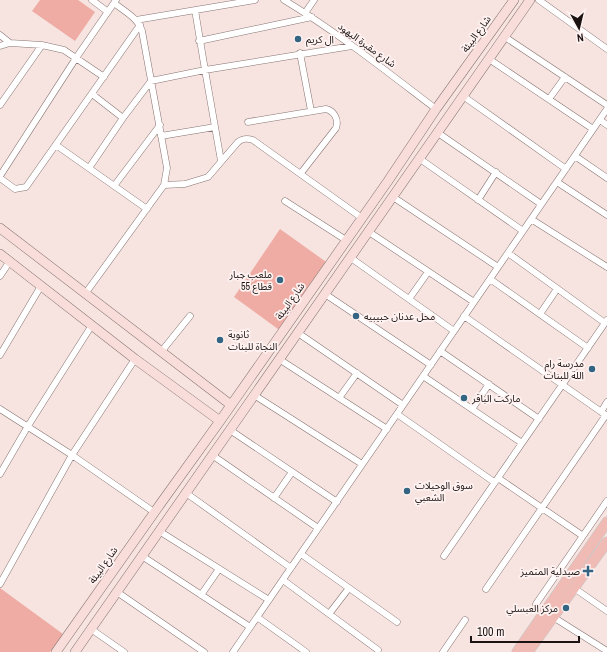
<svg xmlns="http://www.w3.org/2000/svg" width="607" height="652" font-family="'Archivo Narrow','Noto Sans Arabic',sans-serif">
	<rect width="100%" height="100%" fill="#f7e4e1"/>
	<!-- green -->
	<path fill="#eeaca4" d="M40,0H78L95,12L75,41L32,11Z
		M280,229L329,264L282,332L234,297Z
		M0,588L63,634L50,652H0Z"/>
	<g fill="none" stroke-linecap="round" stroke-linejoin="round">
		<defs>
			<path id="street" d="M92,0L108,12
				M284,0C337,32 386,71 436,109
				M539,0L607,49
				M305,13L314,0
				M136,20L255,0
				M0,35L10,43
				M505,37L607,105
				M199,41L312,17
				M0,46L10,43L42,45L64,50L104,77
				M300,53L311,111
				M489,59L593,129
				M92,94L123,118
				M463,96L566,169
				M549,99L565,77
				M0,105L42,45
				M600,120L607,125
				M248,122L326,109C334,111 339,119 336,128L301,173
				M438,133L541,204
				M161,136L215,127
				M56,145L147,209
				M575,156L607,178
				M420,159L523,231
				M221,161L205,70L352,46
				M89,168L123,118L151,81L205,70L195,10
				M0,176L76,58L116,0
				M0,178L15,189L26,187L140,25
				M557,182L607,215
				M164,185L185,184L208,177L238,142C243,138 247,138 253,140L362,218
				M114,186L160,125
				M393,197L498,267
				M478,200L496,172
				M285,201L346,240
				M531,219L607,267
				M369,232L474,302
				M508,253L605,323
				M351,258L454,331
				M0,276L10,261
				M490,279L588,348
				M85,294L164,185L167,168L142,31C138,18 124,11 114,3
				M325,294L431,365
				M409,299L428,272
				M540,314L557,289
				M464,316L607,416
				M298,333L403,405
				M440,351L539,419
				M161,352L190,316
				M0,355L41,286
				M279,359L387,429
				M423,376L522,443
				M254,395L362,464
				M339,398L357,373
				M0,409L72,455L154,512
				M472,409L489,384
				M601,412L607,402
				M397,414L494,482
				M230,430L337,502
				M212,455L318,528
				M0,474L28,426L92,325
				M498,478L583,536
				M186,493L291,568
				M274,498L292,472
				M159,531L269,600
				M301,554L397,622
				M142,556L250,627
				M444,556L607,320
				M283,580L378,650
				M0,584L72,455L135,359
				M574,588L607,611
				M486,589L606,415
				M117,592L204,652
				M201,595L219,569
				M536,604L607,501
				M329,614L349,588
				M257,617L306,652
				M553,617L607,651
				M91,629L124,652
				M233,652L607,109
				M443,652L465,620"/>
			<path id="secondary" d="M0,228L231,405
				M0,254L135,359L220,421
				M56,652L161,503L220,421L388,181L436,109L514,0
				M75,652L530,0"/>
			<path id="primary" d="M517,652L607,522
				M528,652L607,542"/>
		</defs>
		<!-- street casing -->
		<use href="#street" stroke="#867572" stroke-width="7"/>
		<!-- secondary casing -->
		<use href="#secondary" stroke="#867572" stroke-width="10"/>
		<!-- primary casing -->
		<use href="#primary" stroke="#c8c6c6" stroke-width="11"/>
		<!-- street -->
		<use href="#street" stroke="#fff" stroke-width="6"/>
		<!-- secondary -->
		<use href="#secondary" stroke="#f8ddda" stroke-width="9"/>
		<!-- primary -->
		<use href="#primary" stroke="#f1bbb5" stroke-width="10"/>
	</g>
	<!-- markers -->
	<g fill="#336583" stroke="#fff3f2" stroke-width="1.5">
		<circle cx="298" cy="39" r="4"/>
		<circle cx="280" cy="280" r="4"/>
		<circle cx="356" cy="316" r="4"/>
		<circle cx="220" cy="340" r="4"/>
		<circle cx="592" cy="369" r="4"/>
		<circle cx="464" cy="398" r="4"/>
		<circle cx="407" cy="491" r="4"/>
		<path d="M586 565h4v4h4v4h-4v4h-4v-4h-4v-4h4z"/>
		<circle cx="566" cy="608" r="4"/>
	</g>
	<g text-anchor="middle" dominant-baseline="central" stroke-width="3.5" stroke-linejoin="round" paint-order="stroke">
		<!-- street labels -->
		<g font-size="10" fill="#1a1312" stroke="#fff3f2">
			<text transform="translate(476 34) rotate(-54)">شارع البيئة</text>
			<text transform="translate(367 45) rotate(36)">شارع مقبرة اليهود</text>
			<text transform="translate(290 301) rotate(-55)">شارع البيئة</text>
			<text transform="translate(103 565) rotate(-55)">شارع البيئة</text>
		</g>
		<!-- poi labels -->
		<g font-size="10" fill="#1a1312" stroke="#fff3f2" text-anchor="start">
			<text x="306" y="39">ال كريم</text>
			<text x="272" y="274" text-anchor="end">ملعب جبار<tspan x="272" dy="12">قطاع 55</tspan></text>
			<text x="364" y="316">محل عدنان حبيبيه</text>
			<text x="228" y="334">ثانوية<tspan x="228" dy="12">النجاة للبنات</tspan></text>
			<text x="584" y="363" text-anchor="end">مدرسة رام<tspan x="584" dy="12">اللة للبنات</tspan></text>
			<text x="472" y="398">ماركت الباقر</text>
			<text x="415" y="485">سوق الوحيلات<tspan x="415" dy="12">الشعبي</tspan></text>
			<text x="580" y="571" text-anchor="end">صيدلية المتميز</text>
			<text x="558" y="608" text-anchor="end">مركز العبسلي</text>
		</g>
	</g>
	<!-- north arrow -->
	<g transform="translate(579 28) rotate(172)" stroke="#fff3f2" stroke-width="3" paint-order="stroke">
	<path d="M0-3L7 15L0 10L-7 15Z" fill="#1a1312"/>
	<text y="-6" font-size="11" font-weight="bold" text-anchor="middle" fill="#1a1312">N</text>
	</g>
	<!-- scale -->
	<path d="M471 636v6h108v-6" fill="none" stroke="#1a1312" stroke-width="2"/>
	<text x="477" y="636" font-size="12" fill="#1a1312" stroke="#fff3f2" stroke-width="3" paint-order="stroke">100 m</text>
</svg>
